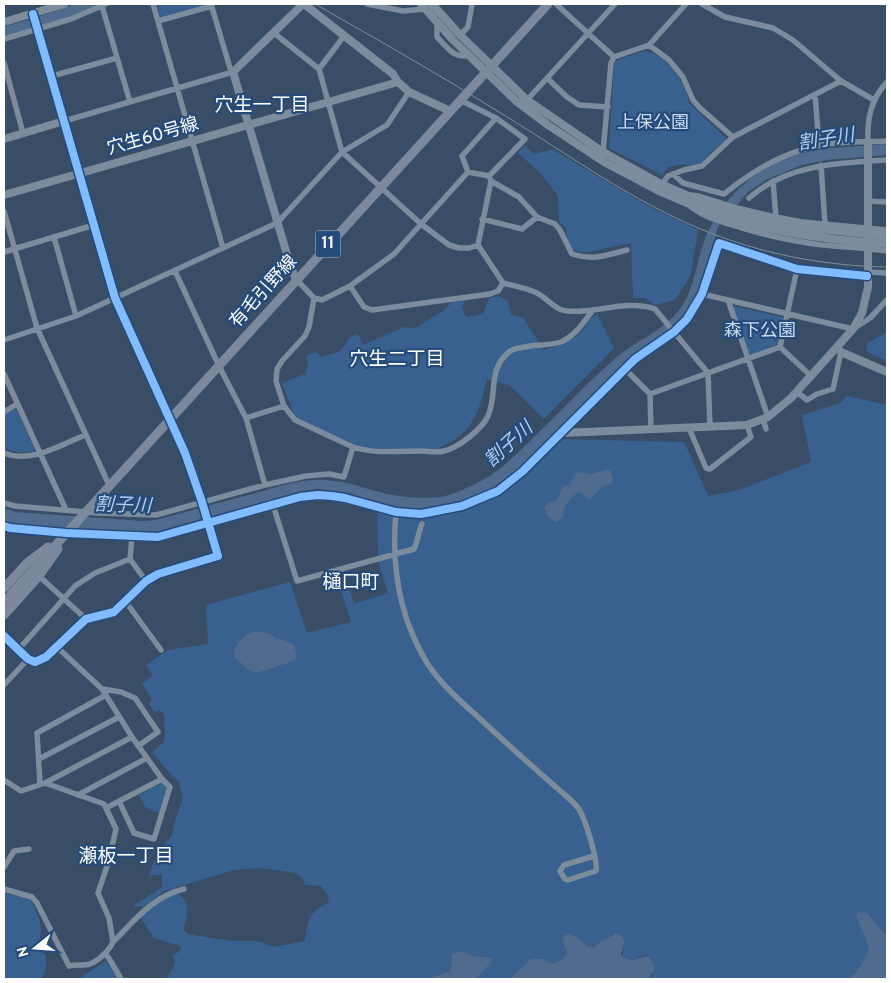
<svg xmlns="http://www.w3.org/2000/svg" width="891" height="983" font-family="Overpass,'Noto Sans JP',sans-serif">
	<rect width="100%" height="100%" fill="#394d66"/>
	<!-- green -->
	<path fill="#386190" d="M157,4H208L163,18L160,16Z
		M645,51C665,53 687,84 689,103L727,139L709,154L703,161L696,166L683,164L668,167L662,175L609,148L614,64L619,59Z
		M525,145L534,154L552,149L648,206L698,230L690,277L675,300L655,305L645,298H633L631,243L583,253L574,250L570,246L565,227L559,222L558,196L540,173L518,153Z
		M499,296L508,301L511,314L523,318L544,350C558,346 571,342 581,332C587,325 589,318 597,314L614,348L544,419L509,385L487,379C479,415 470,439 431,450L363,448L296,419L282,383L305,374L308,366L306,356L315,352L322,357L341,351L349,338L358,334L363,345L404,327L415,328L443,311L456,298H466L462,307L466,317L483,314L489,298Z
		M734,306L782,317L783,319L778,343L776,345L751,355L748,353L732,307Z
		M887,332V361L866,351L868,343Z
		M847,396L887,405V937L868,913L856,915C859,925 867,935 869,945C871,958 856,972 848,979H648L653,975L652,960L647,955L632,960L622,957L625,939L613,933C601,943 595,952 580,941C576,938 574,935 570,933L563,936L562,940L567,953L563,960L551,963L542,959H532L510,979H476L490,964L486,957L472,956L464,952L451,958V967L449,972L436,975L431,979H166L175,963L173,956L182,949L179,946L154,938L141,918C151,906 162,899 177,893C191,903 189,915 183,929L188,934L231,941H257L274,947L305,941C308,919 308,913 329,902L328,896L321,886L305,885L303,879L296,873L259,868L234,870L164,891L145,906L135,907L134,904L141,901L162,887V874L149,876L156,855L172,835L174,824L183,798L179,781L173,777L152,752L164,742L165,732L164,714L159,710L155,712L149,704L152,699L142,684L153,675L146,665L168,650L208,644L206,605L290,582L307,633L351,622L335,571L343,568L354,604L388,593L378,561L377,512C413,522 444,515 478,502C489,498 500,494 510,487C528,473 544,455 560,439L684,442L708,496L739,490L811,462L802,415L841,403Z
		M14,409L17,410L35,449L33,452H16L4,448V415Z
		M163,782L167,785L168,789L159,813L145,807L139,795Z
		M4,893L30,899C41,922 44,925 37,949L46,955V969L41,979H4Z
		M106,961L118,979H78Z"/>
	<!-- water -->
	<path fill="#506b8d" d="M887,144V155L826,160L802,165L766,180L748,192L718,227L699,293L692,306L677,325L625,364L515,473L501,484L483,493L444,507L405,509L385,507L347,493L317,489L303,491L156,532L83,530L13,524L4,522V508L15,512L143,521L156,520C189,511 222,502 256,493C274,488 293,481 313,480C339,478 362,488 387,494C403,497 425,499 441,497C452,495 465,489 475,484C500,472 517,454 537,434C564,408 590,380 618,356C636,341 660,332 676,314C695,292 695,265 705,239C725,189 771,155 824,149C845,146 866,146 887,144Z
		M606,470H610L613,478L612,483L602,487L590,500L579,492C569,498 563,506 563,517L557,522C550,519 546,515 544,507L547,504L557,500L562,488L569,484L577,473L581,472L591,474Z
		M256,631L271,634L276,639H280L294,645L297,656L294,661C285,663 260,674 254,672C247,670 240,661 234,657C234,643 244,635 256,631Z
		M858,912L868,913L887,937V979H848C858,971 866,960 869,947L856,916Z
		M570,933L588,946L593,947L615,933L621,935L625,941L621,954L622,957L632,960L648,956C657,964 656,971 648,979H510L531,959H542L552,963L562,960L567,953L562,940L563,936Z
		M463,951L472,956L486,957L492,959L490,964L476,979H431L434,976L449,972L451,967L452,954Z"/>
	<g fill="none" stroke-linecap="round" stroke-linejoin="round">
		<!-- river -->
		<path stroke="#506b8d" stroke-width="10" d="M4,32L42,21L90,4"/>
		<!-- minor -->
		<path stroke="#7d8c9d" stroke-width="5.5" d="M153,4L223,248
			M367,4L403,11L425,9
			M556,4L614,57
			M702,4L725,17L773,28L793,40L841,81L874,100
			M102,6L130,102
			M158,21L212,6
			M437,23V37C446,46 455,60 468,55
			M274,33L319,69L342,152L421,224L449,245L459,248H469L478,245
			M460,35L468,27L472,4
			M4,39L71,19L106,4
			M649,45L686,4
			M614,57L649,45L669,60L683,77L693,100L700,108L733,137
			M4,63L23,133
			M319,69L344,36
			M52,76L117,58
			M547,78L567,97L579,105L608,107
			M815,94L819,145
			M460,100L496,118L525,139L489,176
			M527,100L615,4
			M64,121L233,72L230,68L211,4
			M868,144C867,120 870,100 887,82
			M603,152L611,63L614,57
			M821,165L825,224
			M468,172L462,156L496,118
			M673,174L683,183L724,194C752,171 782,153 817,146C839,141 865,142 887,141
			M489,176L491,181L478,245L503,283C514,286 527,288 537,293C547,298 555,310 566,311C596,314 626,299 655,309L708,373L710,427
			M491,181L519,197L537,217L555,224L560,230L572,254C593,261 607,255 627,250
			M773,181L776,217
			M660,187L668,176L684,170L702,166L733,137L841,81
			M691,195L699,196L737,208L776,217L802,222L887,230
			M749,198C787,164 839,163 887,160
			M867,201L887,202
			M691,207C703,216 716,220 729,224C759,234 791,241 822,245C844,247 866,248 887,251
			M4,211L37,328L109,485
			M482,219L522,229L537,217
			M54,237L76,316
			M4,252L94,225
			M797,269L780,347L811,376
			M175,271L219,366L246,418L265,485
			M867,272L887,273
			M296,279L314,298L322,300L350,286L394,254L468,172L489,176
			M350,286L364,307L372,310L490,294L498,291L503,283
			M702,294L853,329L870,318L887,300
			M314,298L309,327L305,336L282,361L277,369L276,381L284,406L295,420L353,447C374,454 399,451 421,451C428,451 437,453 444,451C458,448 482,429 488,416C498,393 487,370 509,352C515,347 523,348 530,346C540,345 552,345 561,342C575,336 584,322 593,310
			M728,300L768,417
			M4,340L76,316L277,223L342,152L387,125L409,92
			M625,369L650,394L651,429
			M4,374L66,510
			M797,392L807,400L817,394L833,389L841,352
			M650,394L780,347
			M4,412L17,404
			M246,418L284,406
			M763,419L766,429
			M689,428L706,468L710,469L751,437L747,425
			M562,433L635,359L674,332L687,319L702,294L719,243L797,269L867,276
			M4,453C31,464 60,445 85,435
			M4,503L15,506L98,513L156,515L265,485L306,476L329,474L344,477L353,447
			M273,505L297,581L414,549C418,541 418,533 422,524
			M396,512C391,566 399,617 427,663C440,683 459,700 477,716C506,743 535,769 565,795C570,799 575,804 579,809C585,819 598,859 596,871L568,880L565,879L560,871L564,865L594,856
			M4,526L10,528L66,533
			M132,537L130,559L146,581
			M39,576L86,619
			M126,602L161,650
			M4,636L28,659L35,662L46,657L86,619L114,612L146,581L158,574L218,556L202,502
			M57,647L102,689L132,737L162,779L106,808
			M18,650L75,586L95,573L130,559
			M4,685L28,659
			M102,689L121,692L135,698L158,732L138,746
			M39,759L119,717
			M4,780L21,791L45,783L132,737
			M45,783L104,804L116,829L109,860L98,893L109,918L113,942
			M40,784L37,733L106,695
			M78,795L147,758
			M119,801L134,833L154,839L170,787L162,779
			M4,867L14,851L29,849
			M4,889L32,897L37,903L69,966C76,964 83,966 90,964C98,961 109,951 113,942C134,921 153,896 184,889
			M105,953L110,960L121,979"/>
		<!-- tertiary -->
		<path stroke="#7d8c9d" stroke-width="8" d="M304,4L393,74L398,82
			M421,4L453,40L516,101L548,125L604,162L659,191L694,206
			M432,4L460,35L527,100L603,152L661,184L695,199
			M33,14L115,298L185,453L202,502
			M4,22L64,4
			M4,139L64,121
			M4,195L398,82L409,92L450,111
			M296,279L291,268L233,72L303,4
			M837,348L841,352L887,372
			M66,533L158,537L300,497C339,493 358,504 394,512C423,518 475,506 500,489C523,474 542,453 562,433L747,425L768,417L791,398L853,329L862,313L868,287V144"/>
		<!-- primary -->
		<path stroke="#7c899c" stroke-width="9" d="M4,588L28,562L48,547
			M4,602L548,4
			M4,615L39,576L58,549"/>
		<!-- tram -->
		<path stroke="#7f8d9d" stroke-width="1" d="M315,4C378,40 442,76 504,115C569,155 632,201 703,230C761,254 825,266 887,267"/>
		<!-- tertiary-bridge -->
		<path stroke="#7d8c9d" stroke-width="8" d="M695,199L754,218L790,226L887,236
			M694,206C756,231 821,239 887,244"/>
		<defs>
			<path id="cycleway" d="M4,526L10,528L66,533L158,537L300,497L318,495L332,496L345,498L396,512L421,514L462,506L498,491L523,471L635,359L674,332L687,319L702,294L719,243L797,269L867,276
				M4,636L28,659L35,662L46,657L86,619L114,612L146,581L158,574L218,556L202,502L185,453L115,298L33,14"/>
		</defs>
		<!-- cycleway casing -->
		<use href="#cycleway" stroke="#254b7a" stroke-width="11"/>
		<!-- cycleway -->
		<use href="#cycleway" stroke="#80bcff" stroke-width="8"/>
	</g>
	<g text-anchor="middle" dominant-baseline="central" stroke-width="4.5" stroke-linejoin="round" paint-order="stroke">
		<!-- shield labels -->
		<rect fill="#254b7a" stroke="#bec9d7" stroke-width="1" x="315.5" y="230.5" width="25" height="27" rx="4"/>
		<g font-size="16" font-weight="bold" fill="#fff">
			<text x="328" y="244">11</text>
		</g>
		<!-- park labels -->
		<g font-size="18" fill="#caddf3" stroke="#254b7a">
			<text x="653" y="123">上保公園</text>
			<text x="760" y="331">森下公園</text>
		</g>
		<!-- street labels -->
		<g font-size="18" fill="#fff" stroke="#254b7a">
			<text transform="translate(153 137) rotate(-16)">穴生60号線</text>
			<text transform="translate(264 292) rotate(-48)">有毛引野線</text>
		</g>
		<!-- neighbourhood labels -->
		<g font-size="19" fill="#fff" stroke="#254b7a">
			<text x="262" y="106">穴生一丁目</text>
			<text x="397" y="360">穴生二丁目</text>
			<text x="351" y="583">樋口町</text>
			<text x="126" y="857">瀬板一丁目</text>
		</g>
		<!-- water labels -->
		<g font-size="19" font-style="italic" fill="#b3cdec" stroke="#254b7a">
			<text transform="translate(826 140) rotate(-9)">割子川</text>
			<text transform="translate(509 445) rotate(-42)">割子川</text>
			<text transform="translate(123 506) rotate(2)">割子川</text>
		</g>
	</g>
	<!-- border -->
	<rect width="891" height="983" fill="none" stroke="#ffffff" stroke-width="10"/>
	<!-- north arrow -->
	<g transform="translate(35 948) rotate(253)" stroke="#254b7a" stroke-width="4" paint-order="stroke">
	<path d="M0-4L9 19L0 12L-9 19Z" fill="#ffffff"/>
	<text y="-8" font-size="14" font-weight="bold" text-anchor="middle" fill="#ffffff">N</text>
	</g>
</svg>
